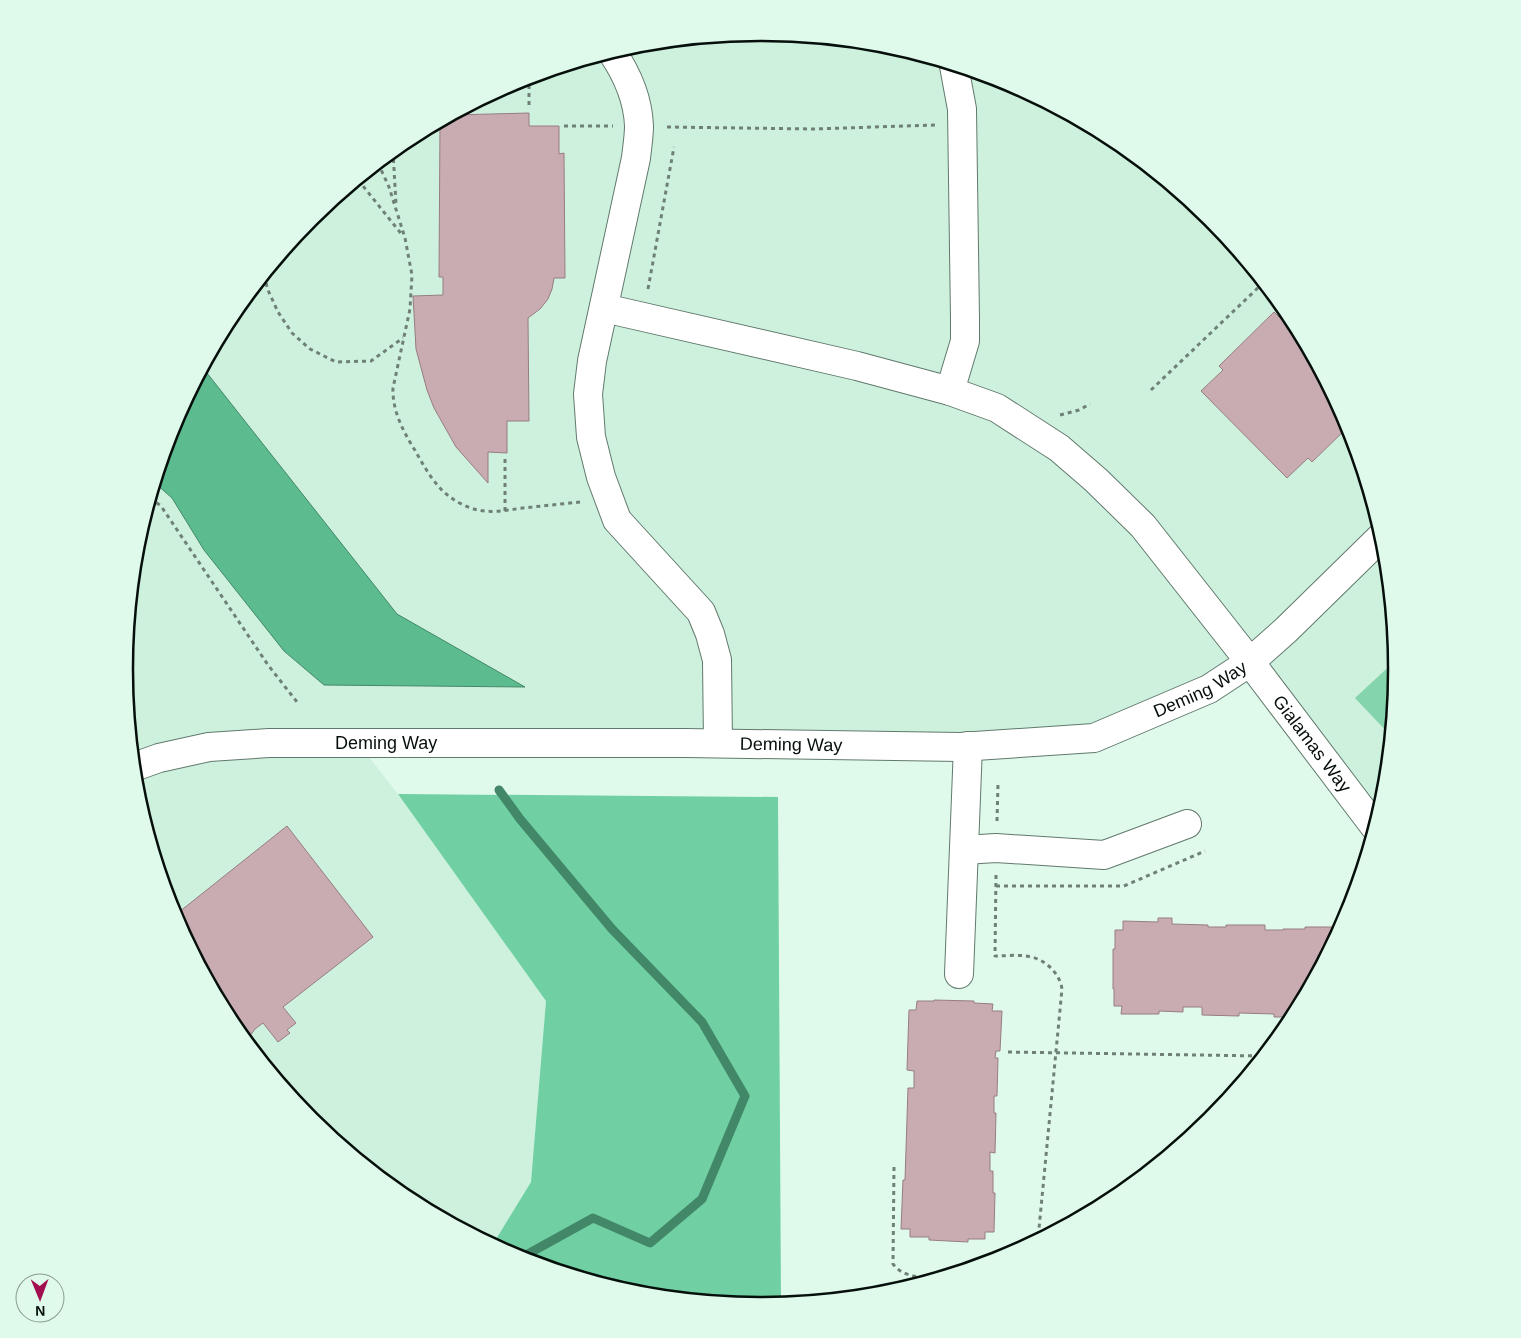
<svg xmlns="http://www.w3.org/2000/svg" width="1521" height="1338" font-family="Arial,sans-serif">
	<rect width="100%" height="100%" fill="#dffaeb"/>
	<!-- built -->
	<path fill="#cef1de" d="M761,33L885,45L1004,81L1114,140L1211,219L1290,316L1349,426L1385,545L1397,669L1385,793L1375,827L1250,662L1094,738L358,743L398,794L546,1001L531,1182L493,1244L407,1198L310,1119L231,1022L172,912L136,793L124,669L136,545L173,425L231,315L311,219L407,140L517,81L637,45Z"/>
	<!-- green -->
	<path fill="#84d4ad" d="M1396,660L1397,669L1390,735L1355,698Z"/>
	<!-- forest -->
	<path fill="#70d0a3" d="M398,794L778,797L781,1303L760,1305L636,1293L517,1257L493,1244L531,1182L546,1001Z"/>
	<!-- water -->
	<path fill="#5cbc90" stroke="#428868" d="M203,368L397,614L525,687L324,685L284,651L204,550L172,498L155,483L173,425Z"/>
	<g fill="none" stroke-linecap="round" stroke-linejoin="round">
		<!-- stream -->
		<path stroke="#428868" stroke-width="9" d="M499,790L520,819L612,929L702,1022L745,1096L702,1199L650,1243L593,1218L526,1255V1260"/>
	</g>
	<!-- building -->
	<path fill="#c9acb2" stroke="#977d82" d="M529,113V126H559V154L564,153L565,278H554L552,289L548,299L540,309L528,318L529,421H507V453L488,452V483L456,447L434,408L427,390L416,349L413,296L443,295V277H439L440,122L453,115Z
		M1274,312L1289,327L1293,322L1349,426L1312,462L1308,458L1287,478L1201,391L1223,370L1219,366Z
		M287,826L373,937L283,1007L296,1023L287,1030L290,1033L278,1042L263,1023L255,1029L246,1041L231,1022L174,916Z
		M1158,918H1172V924L1208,925V927H1226V925H1265V930H1283V929H1305V927H1341L1293,1017H1274V1014L1239,1013V1016L1202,1015V1007H1183V1012L1159,1011V1014H1121L1122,1006H1114V989H1113V949H1115V930H1123V921L1158,922Z
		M934,1000L974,1001V1003L993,1004L992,1011H1002L1000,1051H996L995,1058H998L997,1096H994V1113H996L995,1153L990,1152V1171H993V1193H995L994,1232H985V1239H968V1242L929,1240V1237H910V1229H901L903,1180H905L908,1088H914V1071L907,1070L909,1010H916L917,1001H934Z"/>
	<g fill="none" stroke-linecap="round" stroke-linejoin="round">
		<defs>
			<g id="minor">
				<path d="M612,52C627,74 638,99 639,126C639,137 637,148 636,158L592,361L588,394L591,437L601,477L617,520L701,612L710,634L717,660L718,743"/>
				<path id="s1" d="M604,308L857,366L950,391L997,408L1059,448L1096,480L1143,526L1250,662L1375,827"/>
				<path d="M950,391L965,341V319L962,109L954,66"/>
				<path id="s2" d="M134,767L159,758L209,747L269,743H685L960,747L1094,738L1209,689L1250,662L1286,630L1382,536"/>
				<path d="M964,850L996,848L1104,855L1187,824"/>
				<path d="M959,974L968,746"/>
			</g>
		</defs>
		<!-- minor casing -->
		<use href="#minor" stroke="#61796c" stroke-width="30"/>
		<!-- path -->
		<path stroke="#6f8177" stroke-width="3" stroke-dasharray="4 4" stroke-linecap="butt" d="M529,77V109
			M564,126H613
			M667,127L814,129L935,125
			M393,151L396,204
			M378,163L389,187L405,238L412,275L410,309L393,388C392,411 404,433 416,452C425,468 435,486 450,497C457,502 466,507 474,509C490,514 507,510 523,508C542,506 561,504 580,502
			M357,181L363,186L403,236
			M265,275L267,288L278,312L292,333L310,349L336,362L371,361L403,338
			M648,289L674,147
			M1151,390L1263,283
			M1060,415L1079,410L1090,404
			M150,498L161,506L268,665L297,702
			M505,511V459
			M997,821L998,784
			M996,875L995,956C1006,956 1019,954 1031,957C1046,960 1060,974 1062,989L1038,1239
			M996,886H1124L1205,851
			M1008,1052L1263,1056
			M894,1167L893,1264C903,1277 917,1276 933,1279"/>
		<!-- minor -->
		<use href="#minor" stroke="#fff" stroke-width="28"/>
	</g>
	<g text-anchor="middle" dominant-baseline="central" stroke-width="4" stroke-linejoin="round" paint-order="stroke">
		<!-- street labels -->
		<g font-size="18" fill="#060f0b" stroke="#dffaeb">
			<text stroke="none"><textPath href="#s2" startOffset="1080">Deming Way</textPath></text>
			<text stroke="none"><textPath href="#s2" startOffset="255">Deming Way</textPath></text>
			<text stroke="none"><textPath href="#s2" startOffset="660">Deming Way</textPath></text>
			<text stroke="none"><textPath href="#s1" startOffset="870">Gialamas Way</textPath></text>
		</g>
	</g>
	<!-- crop -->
	<path d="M0 0H1521V1338H0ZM760 41H761A627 627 0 0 1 1388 668V670A627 627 0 0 1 761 1297H760A627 627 0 0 1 133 670V668A627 627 0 0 1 760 41Z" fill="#dffaeb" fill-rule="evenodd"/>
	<path fill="none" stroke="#060f0b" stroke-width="2.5" d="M760 41H761A627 627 0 0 1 1388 668V670A627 627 0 0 1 761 1297H760A627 627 0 0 1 133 670V668A627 627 0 0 1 760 41Z"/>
	<!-- north arrow -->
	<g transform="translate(40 1298) rotate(179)"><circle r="24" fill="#dffaeb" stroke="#889c91"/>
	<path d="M0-4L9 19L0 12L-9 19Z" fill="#a30e4f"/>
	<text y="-8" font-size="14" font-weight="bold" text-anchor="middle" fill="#060f0b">N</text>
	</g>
</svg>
